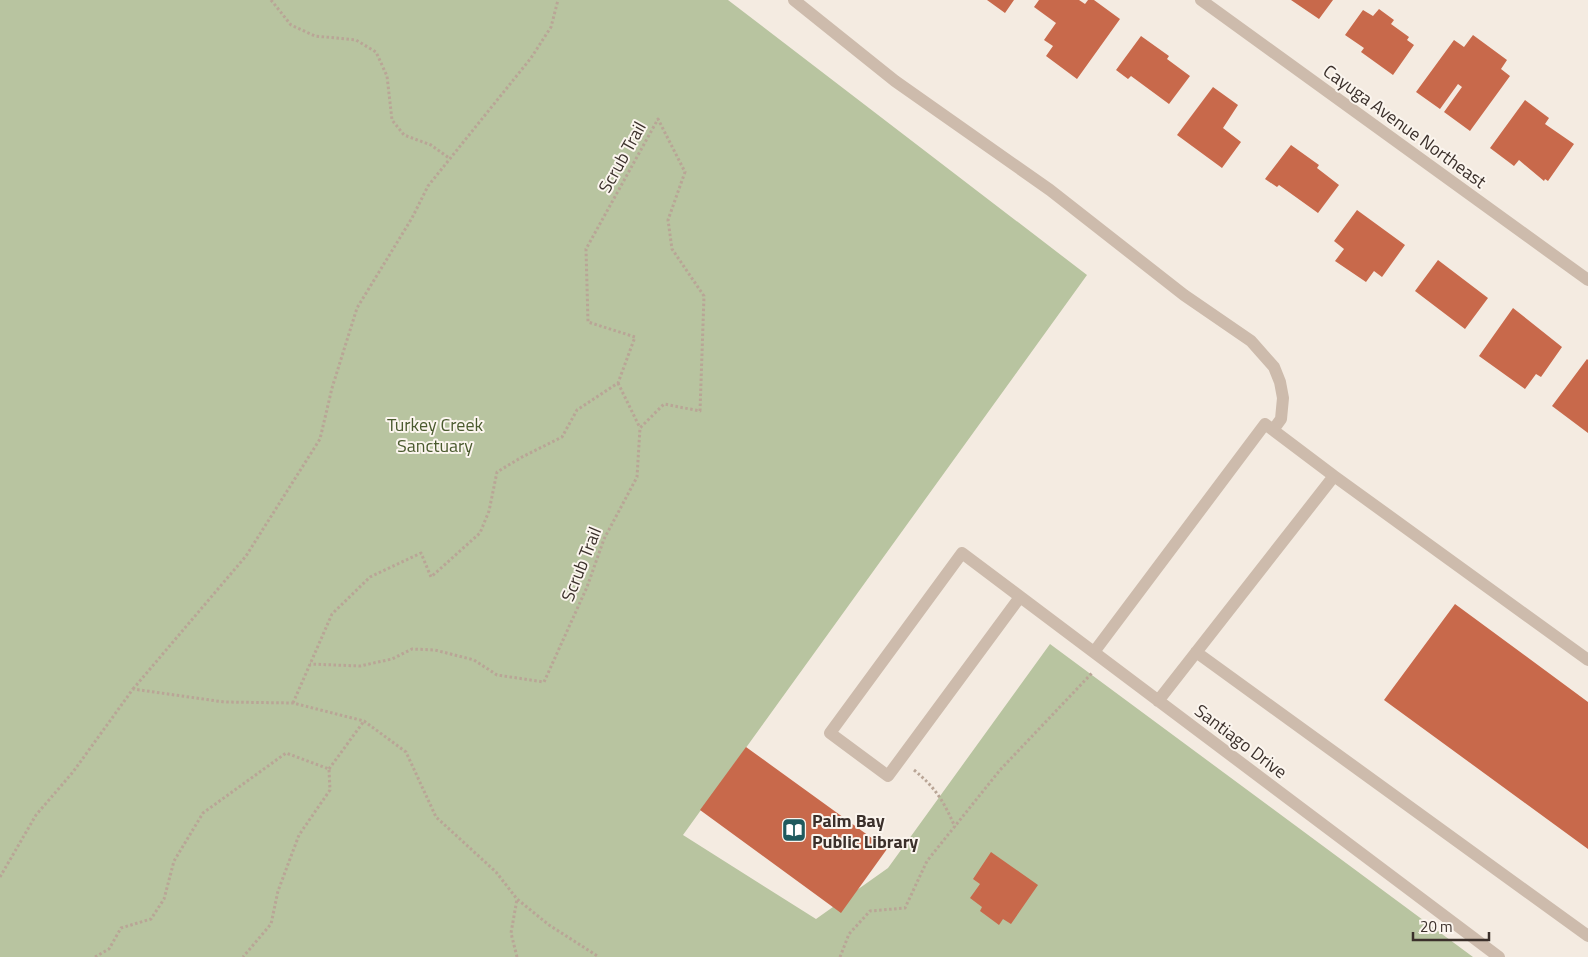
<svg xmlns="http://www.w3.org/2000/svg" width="1588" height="957" font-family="'Titillium Web',sans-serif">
	<rect width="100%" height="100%" fill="#f4ebe1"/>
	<!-- green -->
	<path fill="#b8c4a0" d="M0,0H728L1087,275L683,835L816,919L888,868L1050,644L1473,957H0Z"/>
	<!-- building -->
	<path fill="#c8694b" d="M987,0H1014L1005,13Z
		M1039,0H1079L1085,4L1088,0H1094L1120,19L1077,79L1046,56L1053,46L1044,40L1056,23L1034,7Z
		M1291,0H1333L1319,19Z
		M1379,9L1394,20L1391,24L1409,37L1407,40L1414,45L1393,75L1361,52L1364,48L1345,35L1363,10L1373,16Z
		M1473,35L1507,60L1501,69L1510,76L1470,131L1444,112L1462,87L1458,84L1440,109L1416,92L1454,40L1464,47Z
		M1141,36L1169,56L1167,59L1190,76L1169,104L1131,76L1128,79L1116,70Z
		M1213,87L1238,105L1223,128L1241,142L1222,168L1177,135Z
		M1525,100L1549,118L1545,124L1574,144L1548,181L1545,179L1544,181L1519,160L1514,166L1490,148Z
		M1291,145L1319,165L1317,168L1339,185L1318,213L1279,185L1277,187L1265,179Z
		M1357,210L1405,245L1382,277L1374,271L1366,282L1335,261L1344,249L1334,241Z
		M1438,260L1488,298L1465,329L1415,291Z
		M1513,308L1562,347L1541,377L1536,374L1525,389L1479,356Z
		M1587,359L1588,360V433L1552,406Z
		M1455,604L1588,702V849L1384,700Z
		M746,747L887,849L841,913L700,810Z
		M991,852L1038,885L1011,924L1003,919L999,925L980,911L982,907L970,898L980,884L973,879Z"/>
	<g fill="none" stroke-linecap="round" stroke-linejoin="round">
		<!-- path -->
		<path stroke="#b9a596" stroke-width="3" stroke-dasharray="2.5 2.5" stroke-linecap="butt" d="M271,0L291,25L315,36L356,40L376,52L387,76L392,120L404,135L431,145L449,158
			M618,383L640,428
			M133,689L246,556L320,439L332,388L357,308L412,218L428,186L531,58L551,27L558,0
			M293,703L332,614L370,577L421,553L431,577L480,533L489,511L497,472L522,457L562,437L577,410L618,383L635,337L588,322L586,249L658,119L685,172L668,220L672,249L704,296L700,411L664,404L640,428L637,477L604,539L587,587L544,682L497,675L474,660L435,650L412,649L392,659L360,666L310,664
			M329,769L364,721
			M914,770C936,788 944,802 955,827
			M0,877L36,815L73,772L133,689L224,702L293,703L364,721L406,752L436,817L496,872L517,899L549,925L599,957
			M95,957L109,949L121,928L151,919L164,899L174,861L203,813L286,753L329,769L330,790L299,835L278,891L271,924L243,957
			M517,957L511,933L517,899
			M840,957L849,934L870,911L905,908L927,861L1000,770L1092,673"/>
		<!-- service -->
		<path stroke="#cdbbac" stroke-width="12" d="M794,0L895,81L1050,190L1184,295L1251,341L1274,367L1280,382L1283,398L1281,419L1273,430
			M1334,476L1588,660
			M1020,597L888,776L830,733L962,553L1499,957
			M1094,652L1265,424L1273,430L1334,476L1158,701
			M1196,652L1588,936"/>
		<!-- minor -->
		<path stroke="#cdbbac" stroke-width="12" d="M1201,0L1588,280"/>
	</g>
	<!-- icons -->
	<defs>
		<symbol id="library-square" viewBox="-11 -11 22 22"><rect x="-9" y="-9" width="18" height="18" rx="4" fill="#1f5a5e" stroke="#fbf5ee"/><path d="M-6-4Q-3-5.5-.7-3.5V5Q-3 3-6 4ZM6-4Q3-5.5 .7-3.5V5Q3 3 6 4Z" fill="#fff"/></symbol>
	</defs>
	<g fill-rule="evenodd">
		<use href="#library-square" x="780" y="816" width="28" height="28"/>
	</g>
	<g text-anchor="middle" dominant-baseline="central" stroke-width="4" stroke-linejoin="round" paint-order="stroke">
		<!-- street labels -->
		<g font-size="18" fill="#3b302b" stroke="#fbf5ee">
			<text transform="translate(1405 126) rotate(36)">Cayuga Avenue Northeast</text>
			<text transform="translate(622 157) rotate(-61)">Scrub Trail</text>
			<text transform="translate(581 564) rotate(-68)">Scrub Trail</text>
			<text transform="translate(1241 741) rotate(37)">Santiago Drive</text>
		</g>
		<!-- park labels -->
		<g font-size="18" fill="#4a5a2e" stroke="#fbf5ee">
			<text x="435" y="424">Turkey Creek<tspan x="435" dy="21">Sanctuary</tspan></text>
		</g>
		<!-- poi labels -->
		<g font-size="18" font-weight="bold" fill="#3b302b" stroke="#fbf5ee" text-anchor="start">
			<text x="812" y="820">Palm Bay<tspan x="812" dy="21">Public Library</tspan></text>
		</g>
	</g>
	<!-- scale -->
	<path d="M1413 932v8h76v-8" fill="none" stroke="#3b302b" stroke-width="2.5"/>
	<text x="1420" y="932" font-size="15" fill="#3b302b" stroke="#fbf5ee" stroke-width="4" paint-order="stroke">20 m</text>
</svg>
